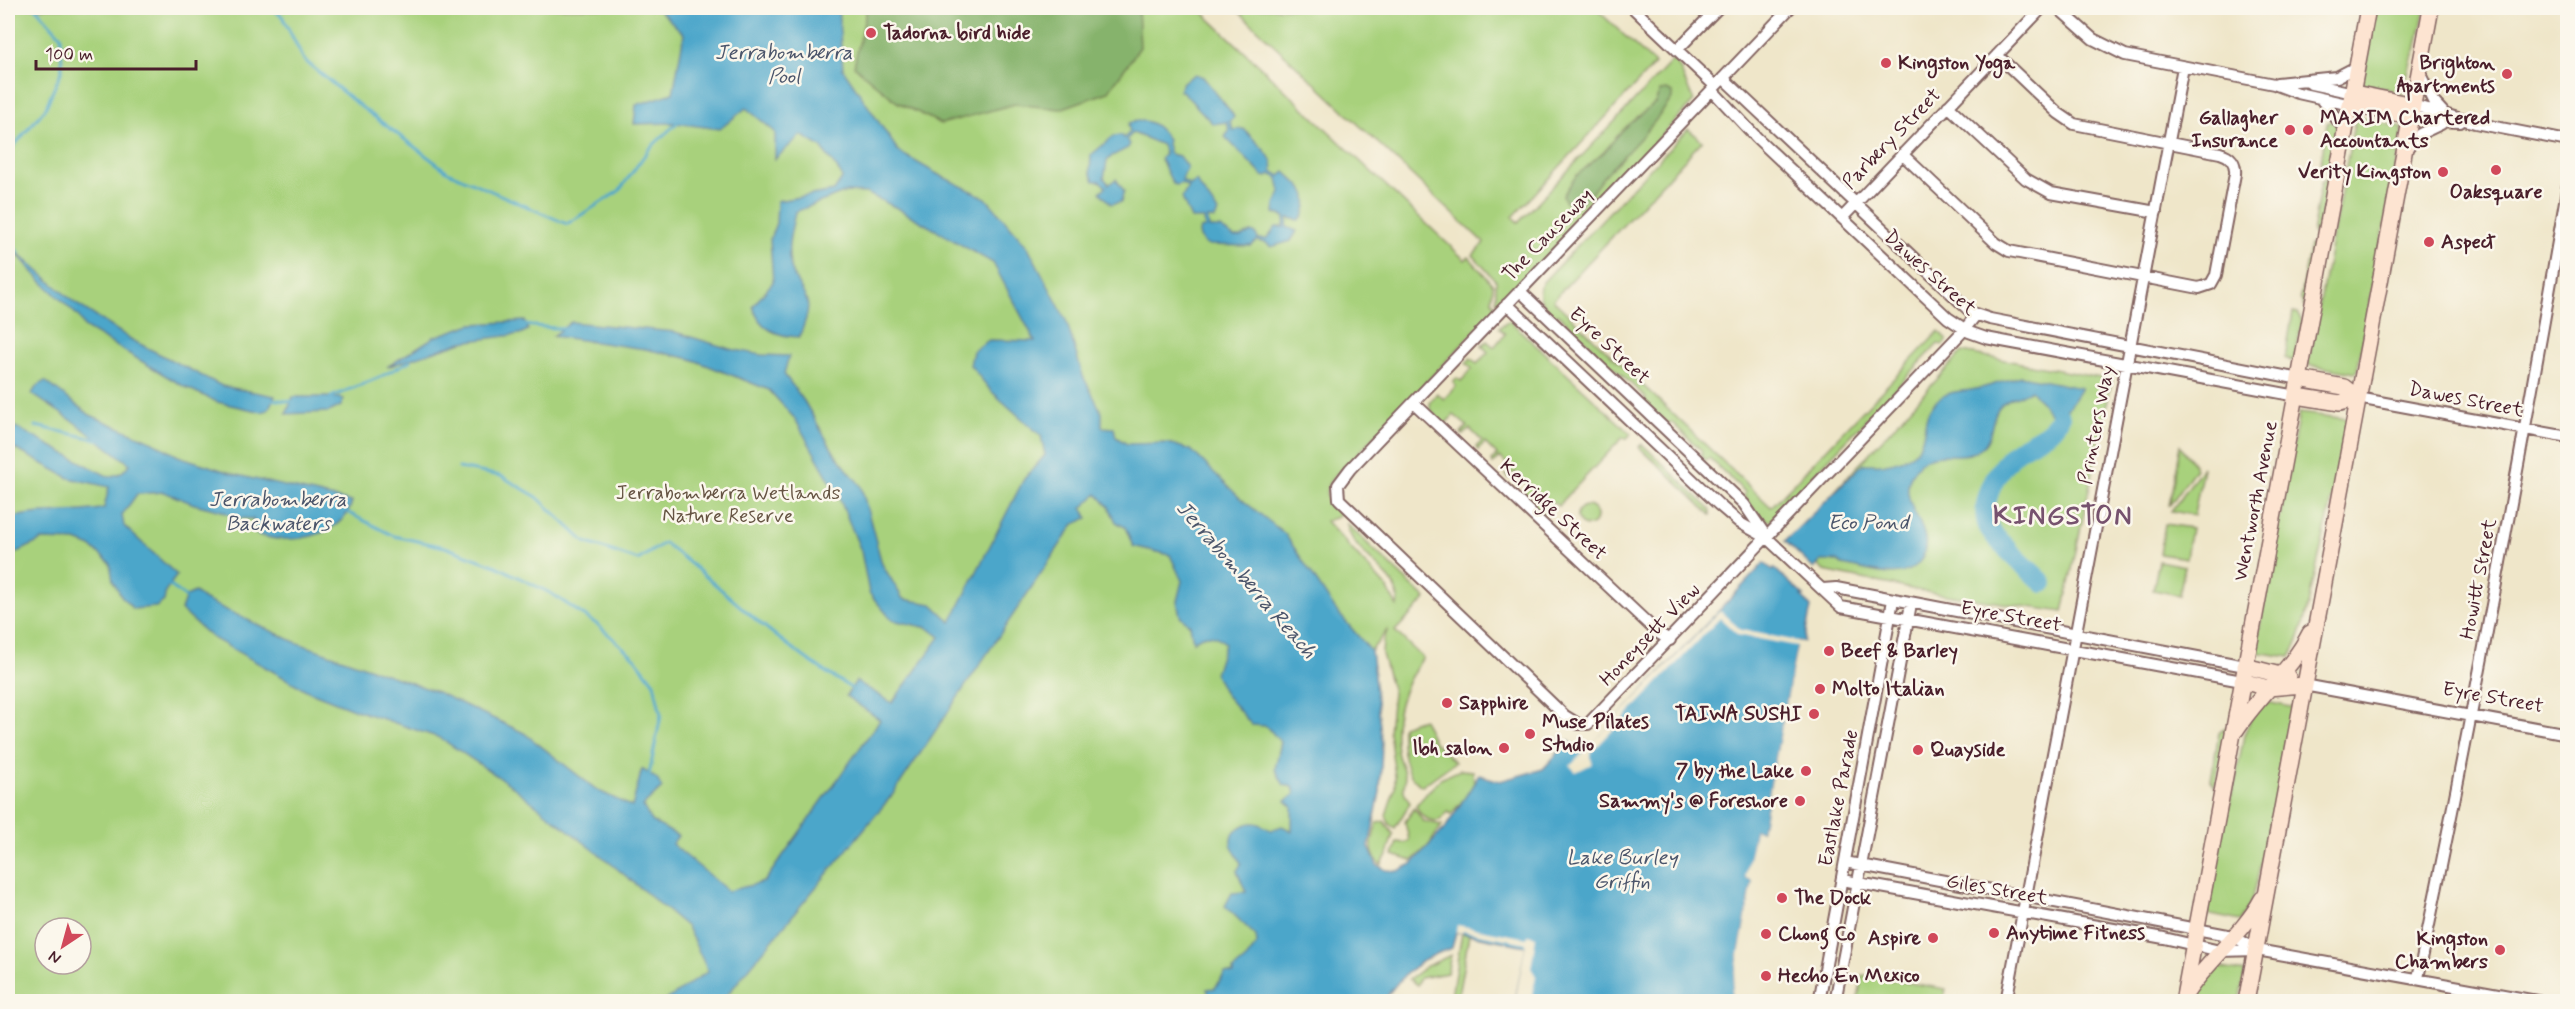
<svg xmlns="http://www.w3.org/2000/svg" width="2575" height="1009" font-family="Mynerve,sans-serif">
	<rect width="100%" height="100%" fill="#fbf7ec"/>
	<filter id="ink" filterUnits="userSpaceOnUse"><feTurbulence type="fractalNoise" baseFrequency=".0167" numOctaves="2"/><feDisplacementMap in="SourceGraphic" scale="12" xChannelSelector="R" yChannelSelector="G"/><feConvolveMatrix kernelMatrix="1 2 1 2 8 2 1 2 1" color-interpolation-filters="sRGB"/></filter>
	<filter id="wash" filterUnits="userSpaceOnUse"><feTurbulence type="fractalNoise" baseFrequency=".008" numOctaves="4" result="noise"/><feDisplacementMap in="SourceGraphic" scale="24" xChannelSelector="R" yChannelSelector="G"/><feGaussianBlur stdDeviation="1.35" result="paint"/><feColorMatrix in="noise" values="0 0 0 0 0 0 0 0 0 0 0 0 0 0 0 0 0 1.4 0 .05"/><feComposite in="paint" operator="in"/></filter>
	<g filter="url(#wash)">
		<rect width="100%" height="100%" fill="#efe6c9"/>
		<!-- green -->
		<path fill="#a8d17c" stroke="#797854" stroke-width="1.5" fill-rule="evenodd" d="M8,8H1198L1465,260L1469,257L1493,285L1492,301L1497,308L1348,464C1329,479 1314,495 1341,512L1338,517L1326,521L1387,588L1397,606C1406,575 1351,557 1347,524L1426,599L1395,631L1423,658C1403,684 1392,717 1397,751C1398,759 1402,765 1404,773C1408,787 1398,785 1410,803L1395,828L1389,824L1386,815L1395,788V776L1389,732L1393,693L1382,654L1383,641L1388,629L1371,651L1368,660L1366,850L1368,1001H8ZM45,928H81V964H45Z
			M1235,8H1595L1655,64L1513,217L1518,223L1673,60L1679,67L1694,101L1500,305L1496,300V281L1473,255L1484,243Z
			M2376,8H2425L2416,51L2411,61L2403,93L2362,83Z
			M2360,117L2403,128L2357,371L2355,373L2308,365L2355,119Z
			M2330,121L2336,123C2339,137 2335,160 2324,169L2320,168L2327,123Z
			M1688,129L1702,141L1553,300L1771,507L1939,331L1947,340L1943,345L1938,344L1784,506L1786,511L1773,522L1760,518L1744,496L1745,492L1709,458L1705,460L1701,455L1702,451L1671,422L1668,424L1644,402L1646,398L1602,357L1599,359L1594,354L1595,350L1558,314L1554,316C1543,306 1535,297 1543,282Z
			M2328,178L2318,234L2312,233L2321,183Z
			M2310,245L2316,246L2304,306L2300,298Z
			M2293,312L2298,313L2302,322L2294,362L2285,358Z
			M1510,321L1631,434L1626,439L1623,437L1558,506L1553,502L1540,516L1520,496L1529,486L1515,472L1509,478L1506,475L1512,469L1500,457L1493,464L1491,461L1497,455L1485,443L1478,450L1476,447L1482,441L1470,429L1463,435L1461,433L1467,426L1454,415L1444,425L1430,409V402L1437,393L1444,399L1456,386L1453,383L1457,378L1461,381L1472,369L1466,363L1471,358L1477,364L1488,352L1482,346L1487,341L1494,347L1505,334L1499,328L1506,322Z
			M1962,352L2112,380L2063,612L1926,592L1824,571L1790,540Z
			M2299,413L2348,419C2338,474 2326,528 2313,582C2306,610 2305,631 2290,657L2255,652Z
			M1642,444L1711,510V515L1639,447Z
			M2180,445L2196,468L2169,506Z
			M2203,467L2194,515L2171,511Z
			M1577 516a10 10 0 1 1 20 0a10 10 0 1 1-20 0Z
			M2165,524L2191,528L2186,558L2160,554Z
			M2159,561L2185,566L2179,595L2153,590Z
			M2262,701L2295,708C2286,753 2276,798 2265,843C2257,874 2259,892 2240,921L2206,914L2223,828L2235,783L2244,735L2251,718Z
			M1423,719L1434,742L1455,762L1422,786C1403,775 1401,746 1402,726Z
			M2226,727L2227,728L2215,787L2211,780L2219,733Z
			M1460,770L1473,771L1474,785L1463,802L1462,801L1451,814L1448,812L1440,820C1428,823 1419,815 1416,805L1440,779Z
			M1414,808L1423,821L1442,825L1429,845L1412,861L1393,855L1397,842L1406,843L1409,840L1405,822Z
			M1384,821L1393,834L1387,855L1381,865C1367,853 1372,839 1377,823Z
			M1462,933L1469,935L1457,1001L1450,1002Z
			M1451,955L1447,973L1420,978L1417,985L1409,979L1427,966Z
			M2212,966L2245,972L2239,1001L2194,1002L2201,982Z
			M1863,975L1946,989L1943,1001H1857Z"/>
		<!-- forest -->
		<path fill="#86b36c" stroke="#68694c" stroke-width="1.5" d="M867,8H1138L1140,47L1108,92L1060,109L1015,104L941,124L897,102L854,66Z
			M1667,90L1672,93V98C1652,128 1629,150 1604,176C1595,187 1588,200 1575,206L1566,202L1563,195L1576,176L1604,152L1625,127L1655,103L1660,91Z"/>
		<!-- water -->
		<path fill="#4ca6ca" stroke="#4b627a" stroke-width="1.5" d="M657,8H838L843,69L899,152L939,175L986,198L1028,247L1066,320L1083,376L1102,413V427L1114,428L1116,437L1127,444L1168,443L1191,450L1240,498L1285,534L1335,609L1371,651L1382,743L1380,792L1369,847L1377,865L1386,870L1398,871L1412,864L1446,827L1479,775L1500,781L1543,769L1569,741L1581,752L1584,749L1586,751L1764,563L1773,570L1774,568L1804,596H1801L1811,607L1804,642L1798,641L1797,646L1762,831L1755,830L1746,878L1753,880L1730,1002L1515,1001L1526,946L1456,932L1452,948C1422,957 1400,975 1384,1001H1211L1207,989L1215,988L1225,973L1233,974V970L1247,958L1257,944L1256,936L1225,906L1232,893L1246,892L1237,871L1241,864C1239,857 1232,850 1231,843C1229,833 1245,822 1254,823C1260,823 1266,828 1271,830L1282,826L1292,831V806L1286,801L1295,794L1293,787L1284,785L1275,769L1281,742L1266,726L1252,725L1225,694L1215,674L1225,643C1215,633 1203,632 1193,642L1190,625L1180,616L1177,601L1182,581L1170,555L1133,546L1125,527L1116,522L1109,507L1097,494L1082,508L1088,518L1074,524L893,794L722,1001H665L708,971L687,927L609,862L509,784L440,738L356,710L308,691L211,637L181,610L186,596L195,592L203,599L295,642L437,692L524,733L597,790L632,807L642,769L657,779L662,788L643,806L651,821L678,836L672,844L728,891L764,882L880,720L846,696L856,681L892,703L940,637L928,628L892,620L869,593L861,551L838,495L795,419L769,390L691,359L645,349L553,336L571,322L675,332L730,349L762,355L789,356L784,374L804,401L835,454L861,486L882,564L903,599L932,604L951,622L1024,479L1045,455L1041,436L991,391L970,365L973,351L989,340L1035,341L993,263L897,208L866,193L846,192L795,212C792,229 786,246 790,263C798,301 820,290 799,337C776,336 759,329 753,306L773,282L770,239L776,223L777,201L834,191L842,179L841,174L821,147L801,135L775,159V132L746,108L720,129L675,123L634,124L636,105L673,93L684,34Z
			M1195,74L1203,77L1232,113L1234,117L1230,121L1233,130L1244,129C1253,140 1277,157 1272,171L1280,176L1285,172C1303,189 1312,192 1303,217L1299,220L1288,218L1287,227L1297,231L1291,241L1271,247L1266,243L1257,241L1251,246L1206,245C1202,240 1197,236 1200,229L1205,228L1204,219H1191L1182,198L1188,187L1181,183L1177,185L1173,184L1160,158L1165,155L1162,145L1133,133L1127,139L1130,144L1128,148L1112,156L1107,161L1104,178L1109,184L1116,179L1124,191L1121,202L1111,204L1100,192L1106,187L1100,181H1094L1090,172L1091,155L1114,136L1121,135L1124,138L1130,132L1128,125L1129,123C1147,116 1159,125 1168,140L1167,144L1170,154L1179,156L1187,167L1182,180L1190,185L1196,181L1218,212L1215,219H1208L1209,228H1220L1234,237H1241L1252,232L1256,234L1258,239H1267L1276,227H1284L1285,217L1274,213L1275,204L1281,193L1278,178L1270,174L1267,177L1263,176L1225,137L1229,131L1227,122L1213,124L1182,91H1179L1183,82Z
			M11,247L75,303L132,340L222,386L275,396L268,410L262,412L217,402L183,386L84,327L79,317L40,280Z
			M525,321L528,330L520,334L462,342L387,367L434,337L472,324Z
			M2021,376L2081,388L2058,423L2031,390C2021,397 2008,396 2000,406C1988,420 1996,439 1978,450C1956,464 1931,442 1913,472C1893,503 1938,527 1922,558C1906,586 1866,569 1842,565L1837,561H1821L1814,569L1785,541L1863,464C1872,464 1883,465 1891,463C1941,452 1911,418 1940,398C1951,390 1963,392 1976,389C1991,386 2006,380 2021,376Z
			M45,381L90,415L153,442L178,456L237,475L352,502C343,538 285,546 256,534L253,519L236,518L222,511L194,504L164,492L137,494L122,515L124,526L177,575L166,590L164,601L156,607L133,609L122,597L113,581L110,563L91,547L76,541L42,540L8,557V520C29,509 77,515 104,508L109,487L69,478L8,445V423L109,477L121,473L130,464L74,422L32,394L36,387Z
			M293,397H333L344,399L341,406L329,412L286,414Z"/>
		<!-- pier -->
		<path fill="#efe6c9" d="M1720,611L1741,630L1807,643L1800,647L1765,832L1757,833L1749,876L1755,877L1756,880L1733,1002L1730,1001L1753,880L1745,878L1755,830L1762,831L1797,646L1738,635L1720,618L1591,753L1592,764L1576,772L1570,766Z
			M1457,925L1527,938L1528,935L1536,937L1531,968L1536,976L1531,1001H1515L1526,943L1463,931L1462,933L1456,932Z"/>
		<g fill="none" stroke-linecap="round" stroke-linejoin="round">
			<!-- stream -->
			<path stroke="#4ca6ca" stroke-width="3" d="M271,8L282,16L304,60L360,106L448,172L567,224L619,191L649,149L679,121
				M8,153L45,109L62,70L61,36L36,8
				M8,241L19,253
				M523,325L565,329
				M331,397L380,377L410,361
				M270,399L294,402
				M35,426L100,440
				M459,468L501,476L537,497L585,542L638,560L664,543C698,568 728,596 760,623C790,648 821,670 854,690
				M345,511L394,536L445,547L496,566L552,594L598,625L635,658L654,683L661,715L649,775
				M168,584L189,600"/>
			<!-- river -->
			<path stroke="#4ca6ca" stroke-width="20" d="M2043,583C2029,569 1996,542 1988,526C1978,503 1999,465 2017,451C2033,439 2051,437 2060,417"/>
		</g>
	</g>
	<g filter="url(#ink)">
		<g fill="none" stroke-linecap="round" stroke-linejoin="round">
			<defs>
				<path id="street" d="M1633,8L1715,86
					M1790,8L1350,469L1338,485L1339,499L1565,716L1578,724H1588L1964,330L1976,315
					M2058,8L2093,39L2125,55L2274,84L2298,93L2351,105
					M1677,50L1718,8
					M2419,72L2433,101L2443,112
					M1723,78L1972,313L1990,319L2300,379
					M2277,83L2337,77L2358,66
					M2311,84L2354,93
					M1712,90L1757,138L1948,318L1969,332L1986,338L2297,396
					M2320,98L2346,131
					M2413,105L2475,123L2568,141
					M1948,106L2026,179L2051,193L2156,212
					M2411,116L2435,121L2460,122
					M2406,149L2420,134L2441,124
					M1902,154L1996,243L2009,251L2199,288L2211,284L2216,275L2235,174C2236,163 2231,156 2220,153L2074,124L2058,113L1997,55
					M1842,218L2042,8
					M1520,291L1744,504L1766,536
					M1507,304L1719,505L1740,523L1767,538L1841,607L2242,681
					M2358,398L2568,437
					M1414,403L1658,633L1670,640
					M1823,589L1836,588L2245,666
					M2304,685L2568,734
					M1845,862L2233,936L2257,950
					M1842,880L2164,938L2220,951L2257,950L2542,1002
					M2418,978C2473,715 2522,450 2568,184
					M1819,1002L1893,600
					M1835,1002L1911,604
					M2006,1002L2183,67"/>
				<path id="secondary" d="M2354,93L2413,105
					M2351,105L2411,116
					M2297,396L2340,403L2358,398L2344,387L2300,379
					M2245,666L2288,677
					M2242,681L2268,688L2304,685
					M2236,730C2258,696 2292,669 2310,633
					M2187,992C2209,959 2244,933 2262,899
					M2183,1002L2368,8
					M2246,1002L2431,8"/>
			</defs>
			<!-- street casing -->
			<use href="#street" stroke="#846562" stroke-width="14"/>
			<!-- secondary casing -->
			<use href="#secondary" stroke="#846562" stroke-width="18"/>
			<!-- street -->
			<use href="#street" stroke="#fff" stroke-width="10"/>
			<!-- secondary -->
			<use href="#secondary" stroke="#fde4d1" stroke-width="15"/>
		</g>
	</g>
	<!-- markers -->
	<g fill="#d1495b" stroke="#fbf7ec" stroke-width="2">
		<circle cx="871" cy="33" r="6"/>
		<circle cx="1886" cy="63" r="6"/>
		<circle cx="2507" cy="74" r="6"/>
		<circle cx="2290" cy="130" r="6"/>
		<circle cx="2308" cy="130" r="6"/>
		<circle cx="2496" cy="170" r="6"/>
		<circle cx="2443" cy="172" r="6"/>
		<circle cx="2429" cy="242" r="6"/>
		<circle cx="1829" cy="651" r="6"/>
		<circle cx="1820" cy="689" r="6"/>
		<circle cx="1447" cy="703" r="6"/>
		<circle cx="1814" cy="714" r="6"/>
		<circle cx="1530" cy="734" r="6"/>
		<circle cx="1504" cy="748" r="6"/>
		<circle cx="1918" cy="750" r="6"/>
		<circle cx="1806" cy="771" r="6"/>
		<circle cx="1800" cy="801" r="6"/>
		<circle cx="1782" cy="898" r="6"/>
		<circle cx="1994" cy="933" r="6"/>
		<circle cx="1766" cy="934" r="6"/>
		<circle cx="1933" cy="938" r="6"/>
		<circle cx="2500" cy="950" r="6"/>
		<circle cx="1766" cy="976" r="6"/>
	</g>
	<g text-anchor="middle" dominant-baseline="central" stroke-width="5" stroke-linejoin="round" paint-order="stroke">
		<!-- poi labels -->
		<g font-size="20" font-weight="bold" fill="#4a1f2b" stroke="#fbf7ec" text-anchor="start">
			<text x="883" y="33">Tadorna bird hide</text>
			<text x="1898" y="63">Kingston Yoga</text>
			<text x="2495" y="63" text-anchor="end">Brighton<tspan x="2495" dy="23">Apartments</tspan></text>
			<text x="2278" y="118" text-anchor="end">Gallagher<tspan x="2278" dy="23">Insurance</tspan></text>
			<text x="2320" y="118">MAXIM Chartered<tspan x="2320" dy="23">Accountants</tspan></text>
			<text x="2431" y="172" text-anchor="end">Verity Kingston</text>
			<text x="2496" y="192" text-anchor="middle">Oaksquare</text>
			<text x="2441" y="242">Aspect</text>
			<text x="1841" y="651">Beef &amp; Barley</text>
			<text x="1832" y="689">Molto Italian</text>
			<text x="1459" y="703">Sapphire</text>
			<text x="1802" y="714" text-anchor="end">TAIWA SUSHI</text>
			<text x="1542" y="722">Muse Pilates<tspan x="1542" dy="23">Studio</tspan></text>
			<text x="1492" y="748" text-anchor="end">lbh salon</text>
			<text x="1930" y="750">Quayside</text>
			<text x="1794" y="771" text-anchor="end">7 by the Lake</text>
			<text x="1788" y="801" text-anchor="end">Sammy's @ Foreshore</text>
			<text x="1794" y="898">The Dock</text>
			<text x="2006" y="933">Anytime Fitness</text>
			<text x="1778" y="934">Chong Co</text>
			<text x="1921" y="938" text-anchor="end">Aspire</text>
			<text x="2488" y="939" text-anchor="end">Kingston<tspan x="2488" dy="23">Chambers</tspan></text>
			<text x="1778" y="976">Hecho En Mexico</text>
		</g>
		<!-- street labels -->
		<g font-size="20" fill="#4a1f2b" stroke="#fbf7ec">
			<text transform="translate(1892 139) rotate(-46)">Parbery Street</text>
			<text transform="translate(1548 235) rotate(-46)">The Causeway</text>
			<text transform="translate(1930 273) rotate(42)">Dawes Street</text>
			<text transform="translate(1609 346) rotate(43)">Eyre Street</text>
			<text transform="translate(2466 400) rotate(11)">Dawes Street</text>
			<text transform="translate(2097 425) rotate(-79)">Printers Way</text>
			<text transform="translate(2256 501) rotate(-79)">Wentworth Avenue</text>
			<text transform="translate(1553 510) rotate(43)">Kerridge Street</text>
			<text transform="translate(2479 579) rotate(-79)">Howitt Street</text>
			<text transform="translate(2011 617) rotate(10)">Eyre Street</text>
			<text transform="translate(1650 635) rotate(-46)">Honeysett View</text>
			<text transform="translate(2493 698) rotate(10)">Eyre Street</text>
			<text transform="translate(1839 798) rotate(-79)">Eastlake Parade</text>
			<text transform="translate(1997 890) rotate(10)">Giles Street</text>
		</g>
		<!-- park labels -->
		<g font-size="20" fill="#665443" stroke="#fbf7ec">
			<text x="728" y="493">Jerrabomberra Wetlands<tspan x="728" dy="23">Nature Reserve</tspan></text>
		</g>
		<!-- water labels -->
		<g font-size="21" font-style="italic" fill="#4b556b" stroke="#fbf7ec">
			<text x="784" y="53">Jerrabomberra<tspan x="784" dy="24">Pool</tspan></text>
			<text x="278" y="500">Jerrabomberra<tspan x="278" dy="24">Backwaters</tspan></text>
			<text x="1868" y="523">Eco Pond</text>
			<text transform="translate(1246 580) rotate(49)">Jerrabomberra Reach</text>
			<text x="1622" y="858">Lake Burley<tspan x="1622" dy="24">Griffin</tspan></text>
		</g>
		<!-- district labels -->
		<g font-size="26" font-weight="bold" letter-spacing="1.5" fill="#76526e" stroke="#fbf7ec">
			<text x="2063" y="517">KINGSTON</text>
		</g>
	</g>
	<!-- margin -->
	<rect width="2575" height="1009" fill="none" stroke="#fbf7ec" stroke-width="30"/>
	<!-- north arrow -->
	<g transform="translate(63 946) rotate(216)"><circle r="28" fill="#fbf7ec" stroke="#b4a19f" stroke-width="1.5"/>
	<path d="M0-4.5L10 22L0 15L-10 22Z" fill="#d1495b"/>
	<text y="-9" font-size="16" font-weight="bold" text-anchor="middle" fill="#4a1f2b">N</text>
	</g>
	<!-- scale -->
	<path d="M36 60v9h160v-9" fill="none" stroke="#4a1f2b" stroke-width="3"/>
	<text x="45" y="60" font-size="18" fill="#4a1f2b" stroke="#fbf7ec" stroke-width="4.5" paint-order="stroke">100 m</text>
</svg>
